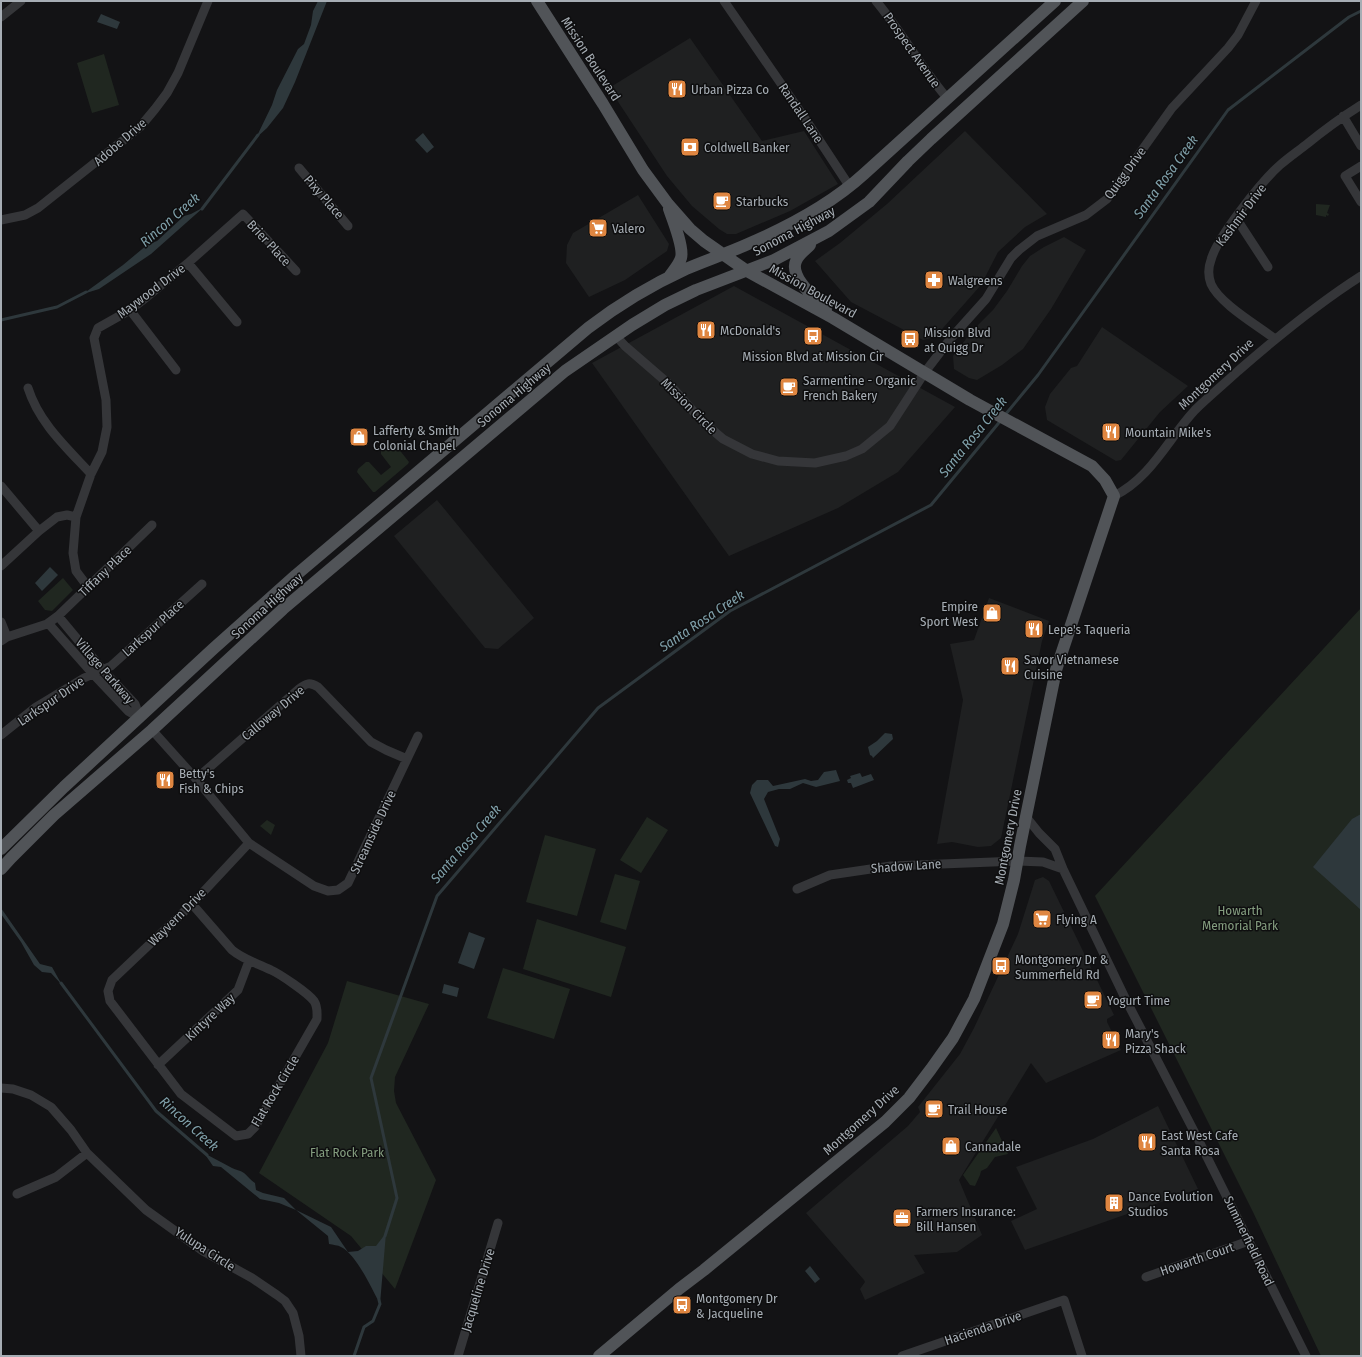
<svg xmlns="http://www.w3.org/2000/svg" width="1362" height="1357" font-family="'Fira Sans Condensed',sans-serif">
	<rect width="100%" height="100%" fill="#131315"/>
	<!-- built -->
	<path fill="#1f2021" d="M690,38L762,141L804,131L838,184L790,211L736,234H727L719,229L692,206L667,176L609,88Z
		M965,131L1047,214L1025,227L998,252L981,285L935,337L923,340L851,302L815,261L840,243L887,204Z
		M638,195L669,244L667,251L625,280L589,297L566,263L567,245L573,233Z
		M1064,237L1086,250L1051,309L1023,349L1002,365L977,380L969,378L954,369L953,356L972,331L993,310L1007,291L1022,266L1030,256L1044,247Z
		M734,286L955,407L898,472L838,508L729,556L592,363Z
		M1102,327L1188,386L1160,412L1121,460L1116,461L1047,420L1045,407L1050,394L1071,368L1077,366Z
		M437,500L534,618L498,649L485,648L394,536Z
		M989,598L1049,621L1042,641L1001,838L991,846L978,847L952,842L937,844L963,700L950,644L974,640Z
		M1043,877L1049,881L1114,1015L1107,1019V1022L1121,1050L1046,1083L1031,1063L959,1180L982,1235L957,1252L914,1255L925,1273L865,1300L860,1289L865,1282L864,1280L806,1213L908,1126L920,1112L918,1107L960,1054L974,1028L1018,934L1035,880Z
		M1158,1106L1198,1189L1025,1250L1011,1221L1037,1209L1016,1167L1093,1139Z"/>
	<!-- green -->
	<path fill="#202720" d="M104,54L119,105L92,113L77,63Z
		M1316,204L1330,205L1327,213L1329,214L1328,216L1326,215V217L1316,215Z
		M390,442L394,443L409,462L408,464L375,492H373L357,472L358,469L366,462H369L381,475L391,467L381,454V450Z
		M63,578L73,590L52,611L45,610L38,601Z
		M1361,608V1356H1321L1253,1212L1095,896Z
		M647,817L668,830L641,873L620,860Z
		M267,820L275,825L271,835L260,826Z
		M545,835L596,849L577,916L526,902Z
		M615,874L640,881L626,930L600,922Z
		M537,919L626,947L611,997L523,969Z
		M503,968L570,989L554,1039L487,1018Z
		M347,981L429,1004L395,1077L394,1091L396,1103L436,1180L395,1289L351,1236L259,1173L328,1043Z
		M996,1128L1008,1154L995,1157L987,1168L981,1171L980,1175L975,1186L970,1185L963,1175Z"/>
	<!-- water -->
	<path fill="#2e383c" d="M318,1H327L295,82L283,108L267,128L256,138L272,105L277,90L298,49L304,44L311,25L313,11Z
		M101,14L120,22L117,29L97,22Z
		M423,133L434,147L427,153L415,140Z
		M204,207L151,254L99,289L83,294L123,265L147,245L157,241L184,216L191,214Z
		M50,567L58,575L42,591L35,583Z
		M885,733L892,734L893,739L873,758L872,756L870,755L868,747L877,741Z
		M836,770L840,781L816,787L803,783L790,789H779L768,792L764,799L780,839L778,847L775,846L750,793L752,785L757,780H768L773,786L805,779L811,781L818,780L824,772Z
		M860,773L862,777L871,774L874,780L853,788L851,783H848L847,780L851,778L850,776Z
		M1361,814V910L1313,867L1352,819Z
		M1,908L40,964L52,967L62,985L51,973L42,972L34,965L21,942L1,914Z
		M469,932L485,938L474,969L458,963Z
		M444,984L459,988L457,997L442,993Z
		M204,1153C213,1158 223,1163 232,1168C236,1170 240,1170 244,1173C248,1176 250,1180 255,1183L256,1190L263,1193L284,1198L296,1210L331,1227L348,1252L358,1251L366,1246H376L386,1233L380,1304C372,1289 356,1254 341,1247C338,1245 333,1245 329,1244L328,1236L296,1210L279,1203L260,1199L221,1167L213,1166Z
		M810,1266L820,1279L815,1283L805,1271Z"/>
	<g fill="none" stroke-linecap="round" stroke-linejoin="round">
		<!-- stream -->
		<path stroke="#2e383c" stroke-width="3" d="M202,209L258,135
			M1,320L57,307L86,292
			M1005,415L1038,375L1228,110L1349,17L1361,11
			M61,983L156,1111L207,1155
			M385,1236L397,1198L371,1078L437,896L598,708L730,611L931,505L1002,419
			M354,1356L364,1327L373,1321L380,1304L379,1300"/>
		<!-- minor -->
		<path stroke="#353639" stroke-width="9" d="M724,1L804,117L850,187
			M876,1C902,32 921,68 948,99
			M1,17L21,1
			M1343,116L1361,146
			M1361,166L1345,176L1361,202
			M299,168L348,226
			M1236,218L1268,267
			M1,220L25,215L38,208L140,127L155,109L167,93L178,73L208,1
			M188,263L237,322
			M130,310L176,370
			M616,336L625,346L670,385L702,421L723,439L752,454L778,461L815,463L846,456L862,449L890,426L925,372L951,338L986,299L1011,258L1019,250L1037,236L1086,215L1107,199L1172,108L1228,48L1238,35L1256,1
			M1275,339C1257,325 1220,304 1211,284C1208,276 1208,268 1211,260C1217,237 1262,181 1280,165C1289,157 1298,151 1307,144C1324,130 1342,117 1361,105
			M28,388C39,423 67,448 91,474
			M1,486L39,531
			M1114,496C1151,478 1168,439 1195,410C1208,397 1224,384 1238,371C1277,337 1317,304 1361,276
			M1,566L39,531L57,517L67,515L76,517
			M88,587L76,571L73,553L76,517L91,474L102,452L107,427L106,400L94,338L98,328L130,310L143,300L188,263L243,214L296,271
			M58,616L103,670L135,704L140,718
			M1,622L7,637
			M48,623L93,674L128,711L140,718
			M1,641L7,637L47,624L58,616L152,525
			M152,730L196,779L249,843L314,886L328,891L338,890L348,883L418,736
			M1,735L36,707L84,678L111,666L202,584
			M196,779L299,689C306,683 310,682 318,687L371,742L386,750L407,759
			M1027,818L1039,833L1055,849L1063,869L1127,1002L1197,1137L1306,1356
			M797,889L830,875L891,866L1018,861L1043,862L1063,869
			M192,904L232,950C244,960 257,963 271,970C280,974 308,993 314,1001C318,1007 317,1013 317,1019L255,1127L248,1134L236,1136L181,1094L110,1001L108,991L112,980L192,904L249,843
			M158,1065L238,990L249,961
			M1,1088L13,1089L31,1095L51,1107L71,1130L87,1153L146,1210L203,1251L252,1278L277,1295L285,1301L293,1313L299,1336L301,1356
			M17,1194L56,1177L87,1153
			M1146,1277L1249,1241
			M458,1356L498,1223
			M902,1356L1064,1300L1082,1356"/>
		<!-- major -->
		<path stroke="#515458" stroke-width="12" d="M537,1L603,104L643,170L668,204L690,229L704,241L747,271L833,318L970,400L1092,466L1105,480L1114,496L1056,670L1020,846L1014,880L1003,924L974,999L953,1038L931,1069L909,1098L885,1122L704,1270L679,1289L599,1356
			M810,245C805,250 798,255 796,261C789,277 816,299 826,310
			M669,277C673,271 679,265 681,258C684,248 673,220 669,209
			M1,849L64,787L213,649L296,575L588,328C618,305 651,285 686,269C707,260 728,253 748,244C790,226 830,205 864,174L1055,1
			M1,869L11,858L54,815L152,730L283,609L565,371L632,325L665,305L696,290L774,260L829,231L869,202L908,161L931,139L1083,1"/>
	</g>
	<!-- icons -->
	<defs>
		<symbol id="restaurant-square" viewBox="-11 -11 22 22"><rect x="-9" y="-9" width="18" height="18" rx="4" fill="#df8641" stroke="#0e0e0f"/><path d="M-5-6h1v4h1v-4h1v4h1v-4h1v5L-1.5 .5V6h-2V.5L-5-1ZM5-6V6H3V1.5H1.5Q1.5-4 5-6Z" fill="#fff"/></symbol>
		<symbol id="bank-square" viewBox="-11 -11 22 22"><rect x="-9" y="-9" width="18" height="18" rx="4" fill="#df8641" stroke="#0e0e0f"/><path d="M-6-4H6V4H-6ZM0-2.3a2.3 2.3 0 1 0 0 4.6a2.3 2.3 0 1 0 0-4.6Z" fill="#fff"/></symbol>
		<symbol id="cafe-square" viewBox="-11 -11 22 22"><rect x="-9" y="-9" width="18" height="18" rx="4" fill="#df8641" stroke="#0e0e0f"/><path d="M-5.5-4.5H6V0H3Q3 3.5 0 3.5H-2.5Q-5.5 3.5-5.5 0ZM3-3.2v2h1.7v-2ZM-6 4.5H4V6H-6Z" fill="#fff"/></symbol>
		<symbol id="supermarket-square" viewBox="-11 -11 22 22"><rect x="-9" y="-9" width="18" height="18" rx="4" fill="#df8641" stroke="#0e0e0f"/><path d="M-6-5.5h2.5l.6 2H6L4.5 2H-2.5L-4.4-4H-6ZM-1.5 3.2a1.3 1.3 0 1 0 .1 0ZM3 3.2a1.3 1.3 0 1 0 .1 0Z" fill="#fff"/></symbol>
		<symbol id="pharmacy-square" viewBox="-11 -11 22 22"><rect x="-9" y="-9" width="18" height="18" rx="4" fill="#df8641" stroke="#0e0e0f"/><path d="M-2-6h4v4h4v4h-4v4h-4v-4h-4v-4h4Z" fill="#fff"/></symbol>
		<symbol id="bus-square" viewBox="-11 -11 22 22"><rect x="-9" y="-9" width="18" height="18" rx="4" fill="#df8641" stroke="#0e0e0f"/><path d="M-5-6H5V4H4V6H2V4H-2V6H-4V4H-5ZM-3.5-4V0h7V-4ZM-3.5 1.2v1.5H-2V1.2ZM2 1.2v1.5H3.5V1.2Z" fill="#fff"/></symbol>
		<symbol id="shop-square" viewBox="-11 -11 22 22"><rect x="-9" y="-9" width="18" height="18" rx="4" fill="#df8641" stroke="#0e0e0f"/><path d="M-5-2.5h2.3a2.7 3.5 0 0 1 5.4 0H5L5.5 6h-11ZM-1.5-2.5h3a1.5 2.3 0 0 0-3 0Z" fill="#fff"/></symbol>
		<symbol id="building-square" viewBox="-11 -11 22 22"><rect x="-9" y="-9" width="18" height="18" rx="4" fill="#df8641" stroke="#0e0e0f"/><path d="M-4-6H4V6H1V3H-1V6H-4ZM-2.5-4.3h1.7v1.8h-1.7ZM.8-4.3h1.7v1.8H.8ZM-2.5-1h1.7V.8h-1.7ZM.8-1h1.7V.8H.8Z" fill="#fff"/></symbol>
		<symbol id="office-square" viewBox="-11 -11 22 22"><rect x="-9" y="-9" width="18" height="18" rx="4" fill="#df8641" stroke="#0e0e0f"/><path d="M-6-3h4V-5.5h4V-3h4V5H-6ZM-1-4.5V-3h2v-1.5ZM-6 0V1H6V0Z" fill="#fff"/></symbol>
	</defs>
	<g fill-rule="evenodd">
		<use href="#restaurant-square" x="666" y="78" width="22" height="22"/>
		<use href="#bank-square" x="679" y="136" width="22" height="22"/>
		<use href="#cafe-square" x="711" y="190" width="22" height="22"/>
		<use href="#supermarket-square" x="587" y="217" width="22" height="22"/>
		<use href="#pharmacy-square" x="923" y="269" width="22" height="22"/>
		<use href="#restaurant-square" x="695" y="319" width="22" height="22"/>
		<use href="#bus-square" x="802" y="325" width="22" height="22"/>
		<use href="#bus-square" x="899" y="328" width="22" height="22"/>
		<use href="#cafe-square" x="778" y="376" width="22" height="22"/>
		<use href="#restaurant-square" x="1100" y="421" width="22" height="22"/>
		<use href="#shop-square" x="348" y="426" width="22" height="22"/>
		<use href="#shop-square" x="981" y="602" width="22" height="22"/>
		<use href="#restaurant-square" x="1023" y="618" width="22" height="22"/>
		<use href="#restaurant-square" x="999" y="655" width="22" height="22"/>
		<use href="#restaurant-square" x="154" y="769" width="22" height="22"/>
		<use href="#supermarket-square" x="1031" y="908" width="22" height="22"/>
		<use href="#bus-square" x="990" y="955" width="22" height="22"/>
		<use href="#cafe-square" x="1082" y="989" width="22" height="22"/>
		<use href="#restaurant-square" x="1100" y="1029" width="22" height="22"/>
		<use href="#cafe-square" x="923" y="1098" width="22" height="22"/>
		<use href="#restaurant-square" x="1136" y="1131" width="22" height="22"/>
		<use href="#shop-square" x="940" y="1135" width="22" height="22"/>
		<use href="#building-square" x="1103" y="1192" width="22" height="22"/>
		<use href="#office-square" x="891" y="1207" width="22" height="22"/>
		<use href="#bus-square" x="671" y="1294" width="22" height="22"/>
	</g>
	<g text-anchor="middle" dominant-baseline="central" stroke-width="3" stroke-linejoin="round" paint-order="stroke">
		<!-- street labels -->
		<g font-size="13" fill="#a6adb4" stroke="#0e0e0f">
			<text transform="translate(912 50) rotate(55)">Prospect Avenue</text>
			<text transform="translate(591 59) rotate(57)">Mission Boulevard</text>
			<text transform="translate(801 113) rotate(56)">Randall Lane</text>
			<text transform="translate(120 142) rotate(-41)">Adobe Drive</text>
			<text transform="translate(1125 173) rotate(-54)">Quigg Drive</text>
			<text transform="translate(324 197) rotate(49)">Pixy Place</text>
			<text transform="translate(1241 215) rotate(-53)">Kashmir Drive</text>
			<text transform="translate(794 231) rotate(-28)">Sonoma Highway</text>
			<text transform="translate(269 243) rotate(47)">Brier Place</text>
			<text transform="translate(151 291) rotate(-37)">Maywood Drive</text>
			<text transform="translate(813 291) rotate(29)">Mission Boulevard</text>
			<text transform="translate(1216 374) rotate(-43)">Montgomery Drive</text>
			<text transform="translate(514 395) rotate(-40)">Sonoma Highway</text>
			<text transform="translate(689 406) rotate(45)">Mission Circle</text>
			<text transform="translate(105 571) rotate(-44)">Tiffany Place</text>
			<text transform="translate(267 606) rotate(-42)">Sonoma Highway</text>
			<text transform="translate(153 628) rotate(-42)">Larkspur Place</text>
			<text transform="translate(105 671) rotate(49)">Village Parkway</text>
			<text transform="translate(51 701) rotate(-34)">Larkspur Drive</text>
			<text transform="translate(273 713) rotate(-40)">Calloway Drive</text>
			<text transform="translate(373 832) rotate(-65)">Streamside Drive</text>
			<text transform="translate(1008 837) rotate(-79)">Montgomery Drive</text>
			<text transform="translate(906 866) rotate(-4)">Shadow Lane</text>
			<text transform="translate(177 917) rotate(-45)">Wayvern Drive</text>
			<text transform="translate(210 1017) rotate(-43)">Kintyre Way</text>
			<text transform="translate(275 1091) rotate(-59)">Flat Rock Circle</text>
			<text transform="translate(861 1120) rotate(-42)">Montgomery Drive</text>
			<text transform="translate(1249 1241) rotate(64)">Summerfield Road</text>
			<text transform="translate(205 1249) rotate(33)">Yulupa Circle</text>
			<text transform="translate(1197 1259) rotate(-19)">Howarth Court</text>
			<text transform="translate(478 1290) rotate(-73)">Jacqueline Drive</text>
			<text transform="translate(983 1328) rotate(-19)">Hacienda Drive</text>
		</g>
		<!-- poi labels -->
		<g font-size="13" fill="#a6adb4" stroke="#0e0e0f" text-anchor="start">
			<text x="691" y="89">Urban Pizza Co</text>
			<text x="704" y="147">Coldwell Banker</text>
			<text x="736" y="201">Starbucks</text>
			<text x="612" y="228">Valero</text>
			<text x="948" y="280">Walgreens</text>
			<text x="720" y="330">McDonald's</text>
			<text x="924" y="332">Mission Blvd<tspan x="924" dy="15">at Quigg Dr</tspan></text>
			<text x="813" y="356" text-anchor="middle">Mission Blvd at Mission Cir</text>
			<text x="803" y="380">Sarmentine - Organic<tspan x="803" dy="15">French Bakery</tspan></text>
			<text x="373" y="430">Lafferty &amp; Smith<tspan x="373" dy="15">Colonial Chapel</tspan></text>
			<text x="1125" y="432">Mountain Mike's</text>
			<text x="978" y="606" text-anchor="end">Empire<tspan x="978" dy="15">Sport West</tspan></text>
			<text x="1048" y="629">Lepe's Taqueria</text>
			<text x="1024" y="659">Savor Vietnamese<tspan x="1024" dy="15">Cuisine</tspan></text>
			<text x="179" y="773">Betty's<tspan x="179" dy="15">Fish &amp; Chips</tspan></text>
			<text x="1056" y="919">Flying A</text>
			<text x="1015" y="959">Montgomery Dr &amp;<tspan x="1015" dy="15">Summerfield Rd</tspan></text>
			<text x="1107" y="1000">Yogurt Time</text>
			<text x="1125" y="1033">Mary's<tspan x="1125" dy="15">Pizza Shack</tspan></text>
			<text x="948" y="1109">Trail House</text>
			<text x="1161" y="1135">East West Cafe<tspan x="1161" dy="15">Santa Rosa</tspan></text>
			<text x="965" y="1146">Cannadale</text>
			<text x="1128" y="1196">Dance Evolution<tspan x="1128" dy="15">Studios</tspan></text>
			<text x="916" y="1211">Farmers Insurance:<tspan x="916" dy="15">Bill Hansen</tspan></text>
			<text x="696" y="1298">Montgomery Dr<tspan x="696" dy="15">&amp; Jacqueline</tspan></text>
		</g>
		<!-- park labels -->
		<g font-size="13" fill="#849d7f" stroke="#0e0e0f">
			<text x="1240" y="910">Howarth<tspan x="1240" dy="15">Memorial Park</tspan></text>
			<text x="347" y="1152">Flat Rock Park</text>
		</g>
		<!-- water labels -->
		<g font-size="14" font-style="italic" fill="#80a1ab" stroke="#0e0e0f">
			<text transform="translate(1166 177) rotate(-54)">Santa Rosa Creek</text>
			<text transform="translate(170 220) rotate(-41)">Rincon Creek</text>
			<text transform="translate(973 437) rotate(-51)">Santa Rosa Creek</text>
			<text transform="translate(702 621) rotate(-34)">Santa Rosa Creek</text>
			<text transform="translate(466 844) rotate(-49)">Santa Rosa Creek</text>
			<text transform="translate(189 1124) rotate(42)">Rincon Creek</text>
		</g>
	</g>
	<!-- border -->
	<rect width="1362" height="1357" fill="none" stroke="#a6adb4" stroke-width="4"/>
</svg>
